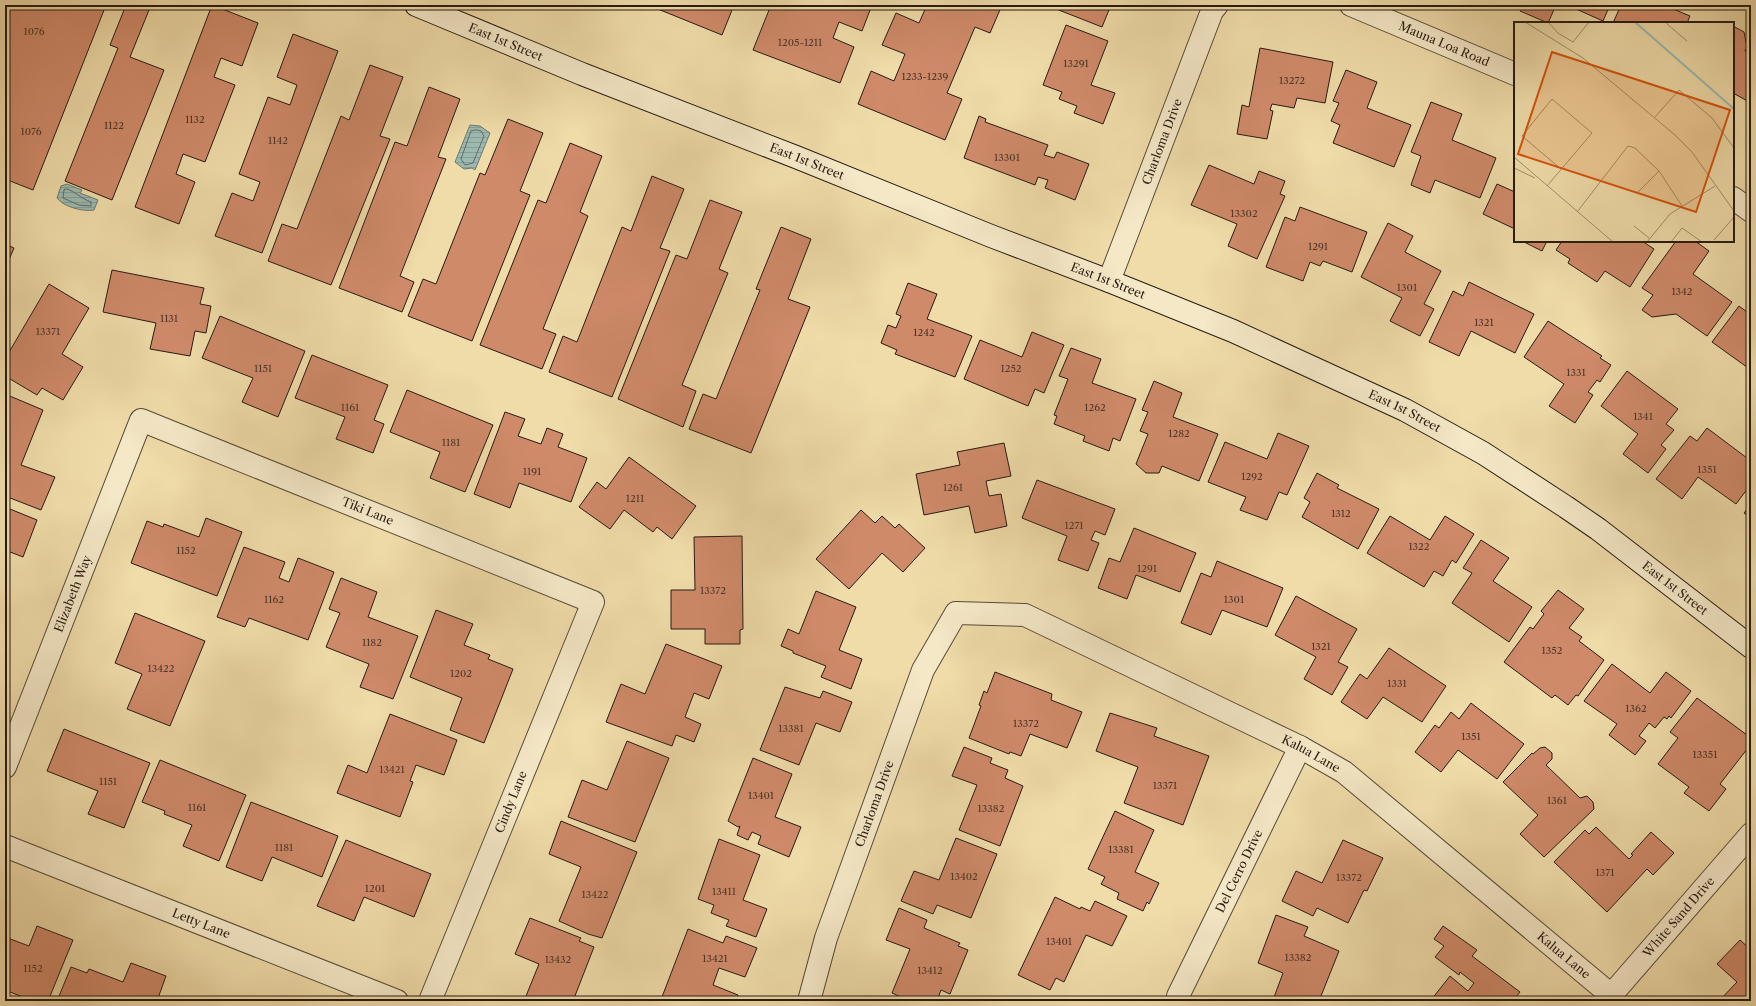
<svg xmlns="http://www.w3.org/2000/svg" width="1756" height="1006" viewBox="0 0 1756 1006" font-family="'Libre Caslon Text',serif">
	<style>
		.water { fill: url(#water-rules); stroke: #6d7a71 }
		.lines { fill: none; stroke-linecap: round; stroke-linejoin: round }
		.shore { stroke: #626a62; stroke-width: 1 }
		.building { fill: #cf8a6a; stroke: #271b12 }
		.minor-casing { stroke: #594b38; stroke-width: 24 }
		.secondary-casing { stroke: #271b12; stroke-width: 24 }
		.minor { stroke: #f5e8c7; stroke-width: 22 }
		.secondary { stroke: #f5e8c7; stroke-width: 22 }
		.labels { text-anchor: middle; stroke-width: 3; stroke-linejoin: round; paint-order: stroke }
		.number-label { font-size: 10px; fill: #513728 }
		.street-label { font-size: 12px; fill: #271b12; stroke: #f5e8c7 }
		.inset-river { fill: none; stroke: #9cbab1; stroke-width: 2 }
		.inset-road { fill: none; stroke: #9f8f6d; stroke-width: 1 }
		.view { fill: #d5530d; fill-opacity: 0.15; stroke: #d5530d; stroke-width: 2 }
		.inset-edge { fill: none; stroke: #271b12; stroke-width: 2 }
	</style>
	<defs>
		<pattern id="water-rules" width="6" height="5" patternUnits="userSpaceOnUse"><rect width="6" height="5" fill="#9cbab1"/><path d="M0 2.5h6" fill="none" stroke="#869f97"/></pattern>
	</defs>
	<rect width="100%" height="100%" fill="#efdca9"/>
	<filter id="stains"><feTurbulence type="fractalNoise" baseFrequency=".005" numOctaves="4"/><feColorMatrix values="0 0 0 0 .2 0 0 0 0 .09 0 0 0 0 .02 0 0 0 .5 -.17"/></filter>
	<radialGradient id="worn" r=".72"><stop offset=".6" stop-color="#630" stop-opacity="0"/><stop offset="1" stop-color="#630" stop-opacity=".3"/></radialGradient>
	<!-- water -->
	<path class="water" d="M470,125L480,126L490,133L475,170L472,168L464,169L455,162Z
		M67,184L82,190L80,193L98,200L94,210C83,212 64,207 57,198L61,186Z"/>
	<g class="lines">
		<!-- shore -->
		<path class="shore" d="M477,130L481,131L484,136L473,163L465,165L461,159L471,131Z
			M67,189C76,192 80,198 91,202V206L79,205L63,198L64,190Z"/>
	</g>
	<!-- building -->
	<path class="building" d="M5,5H106L33,190L5,179V83L10,70L5,68Z
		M126,5H151L130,57L164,70L112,200L65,181L118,48L110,45Z
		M212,5L258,23L242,66L221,58L214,77L235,85L205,162L183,154L176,174L195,182L179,224L135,207Z
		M648,5H734L722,35Z
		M771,5L786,10L789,5H872L862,31L839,22L833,38L854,47L840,83L753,50Z
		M927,5H1002L990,33L975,27L947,93L962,99L945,140L858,104L871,71L894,81L905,54L882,45L896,13L919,23Z
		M1046,5H1111L1102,27Z
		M1523,5H1556L1548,23L1520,11Z
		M1567,5H1610L1603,21Z
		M1621,5H1664L1690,16L1687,23H1613Z
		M1066,25L1108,41L1091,85L1115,93L1103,124L1074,113L1077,106L1059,99L1062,92L1043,85Z
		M1733,26L1744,32L1747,47L1745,51L1751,54V103L1733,93Z
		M293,34L338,51L262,253L215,236L232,193L253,201L260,182L239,174L268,97L290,105L297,85L277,77Z
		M1260,48L1333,62L1325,103L1297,98L1294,108L1272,104L1270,110L1273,111L1267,139L1237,134L1242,105L1249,107Z
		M370,65L403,77L380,136L390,139L331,285L268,261L282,224L297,229L341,116L349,120Z
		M1346,70L1377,82L1367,108L1411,125L1394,167L1333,143L1340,125L1331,121L1339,103L1333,101Z
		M429,87L460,99L438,157L446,159L400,276L414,282L402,312L339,288L395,142L407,146Z
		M1431,102L1462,114L1452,140L1496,158L1480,198L1435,180L1430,193L1411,185L1421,156L1411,152Z
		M979,116L986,119L985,122L1048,145L1044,155L1054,158L1057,152L1089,164L1075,200L1045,188L1048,180L1038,177L1035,185L964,158Z
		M508,119L543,133L520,191L530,195L472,341L408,316L423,279L436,284L480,173L485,175Z
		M570,143L602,156L580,212L588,216L543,329L556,334L542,369L480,345L538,200L546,203Z
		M1209,165L1254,184L1259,171L1285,181L1280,194L1285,196L1257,259L1228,246L1237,224L1191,205Z
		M652,176L684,189L660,248L670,251L612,397L549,372L563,336L577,342L622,227L631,231Z
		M1497,184L1515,192V229L1483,214Z
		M710,200L742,212L719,269L728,273L682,385L696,391L683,427L618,399L676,255L687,259Z
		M1300,207L1367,232L1352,272L1323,261L1320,266L1310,262L1303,281L1266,267L1285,217L1295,221Z
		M1388,223L1413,236L1405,252L1441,271L1424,304L1434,309L1420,336L1390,321L1402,298L1361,277Z
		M781,227L811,239L788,299L810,307L751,453L689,429L703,394L716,399L760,290L756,289Z
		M1524,241H1547L1542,251L1524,242Z
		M1562,241H1642L1654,249L1630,287L1605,271L1597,282L1568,263L1570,259L1556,250Z
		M1676,241H1695L1709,251L1693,274L1732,302L1707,336L1676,314L1652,317L1642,310L1653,295L1642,288Z
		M5,244L14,248L5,269Z
		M112,270L204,288L200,304L211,306L206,333L195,331L190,356L150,349L156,323L103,312Z
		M1469,282L1534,314L1515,353L1471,331L1459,356L1429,342L1453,291L1463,296Z
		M908,283L937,294L927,319L972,336L955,377L895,354L897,350L881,343L888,325L896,328L901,316L896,314Z
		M49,284L89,308L62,354L83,367L63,400L42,388L37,395L5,376V359Z
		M1739,306L1751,315V370L1712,342Z
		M220,316L305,351L278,417L242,402L253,378L202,358Z
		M1548,321L1602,356L1600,358L1611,365L1600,382L1597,380L1588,392L1593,395L1575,423L1549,406L1564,384L1524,357Z
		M1032,332L1064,345L1044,393L1035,389L1028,406L964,379L980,340L1022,357Z
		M1071,348L1101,359L1092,383L1136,399L1120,441L1113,438L1109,451L1083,441L1085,436L1054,424L1057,416L1054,415L1068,379L1059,376Z
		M312,355L388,385L374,420L384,424L373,453L336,439L345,417L295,398Z
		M1627,371L1678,409L1666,424L1674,430L1661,445L1666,449L1648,473L1623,454L1638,434L1601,406Z
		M1154,381L1182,393L1173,417L1218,434L1199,481L1162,466L1159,473H1146L1136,464L1148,434L1140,431L1148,412L1142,410Z
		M407,390L493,425L465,492L430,478L440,452L390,432Z
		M5,394L43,410L21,465L55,477L41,510L5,496Z
		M505,412L525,419L518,436L541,444L547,428L563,434L558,447L587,458L571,502L519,483L510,508L474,494Z
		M1707,428L1751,461V484L1736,504L1698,477L1682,499L1656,479L1690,436L1697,441Z
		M1278,433L1309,446L1287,495L1279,492L1267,520L1240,510L1246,497L1208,482L1225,442L1267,459Z
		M1004,443L1011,476L986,481L989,496L1001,494L1007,526L975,533L969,506L924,515L916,474L960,465L957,452Z
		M629,457L696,506L672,539L657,527L653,532L624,510L610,529L579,507L597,482L606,489Z
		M1317,473L1339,485L1337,488L1379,509L1358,549L1302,517L1310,502L1304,498Z
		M1037,480L1115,509L1105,535L1095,531L1091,540L1099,543L1088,571L1058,560L1067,536L1022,518Z
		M1751,504V518L1744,513Z
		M5,507L37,520L23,557L5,550Z
		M861,510L875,523L882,516L895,528L899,524L925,548L903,572L882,553L849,589L816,559Z
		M1390,516L1430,540L1445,516L1474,534L1456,563L1452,560L1443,576L1434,571L1424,587L1367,553Z
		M206,518L242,532L217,596L131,563L147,521L163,527L164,524L199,537Z
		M1134,528L1196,553L1180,592L1136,575L1127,599L1098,588L1109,558L1120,562Z
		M742,536L743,629L740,630V644H705V629H671V590H695L694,537Z
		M1481,540L1509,558L1493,581L1532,607L1509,642L1452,603L1472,573L1463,568Z
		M244,547L285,562L279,578L289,582L298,558L334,572L308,640L249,618L245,627L217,617Z
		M1217,561L1283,588L1267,627L1222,610L1211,635L1181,623L1201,573L1211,577Z
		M341,578L377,592L368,617L418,636L393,699L360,687L369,664L326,647L340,613L329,609Z
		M1558,590L1584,609L1569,628L1582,637L1579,641L1604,660L1578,696L1576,695L1568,705L1555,695L1552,698L1504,662L1530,627L1533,629L1544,614L1541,611Z
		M816,591L856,607L839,650L862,659L851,689L821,677L826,666L793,653V651L781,646L788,629L799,634Z
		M1296,596L1357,629L1338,662L1348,667L1332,695L1304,679L1316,657L1275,635Z
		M436,610L473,624L464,645L490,655L488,659L513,669L484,743L450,730L462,698L410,677Z
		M135,613L205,641L170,726L127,709L142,674L115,663Z
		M666,644L722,666L709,699L694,693L685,717L701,724L694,742L676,735L672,746L606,722L621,684L645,694Z
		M1389,648L1446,686L1422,722L1383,697L1367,719L1341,702L1360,674L1367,679Z
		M1612,664L1650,693L1666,672L1691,691L1671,718L1669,716L1667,719L1664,717L1655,728L1649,723L1639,736L1646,741L1635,755L1609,735L1617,724L1584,701Z
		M995,672L1052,694L1051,700L1082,712L1067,748L1030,734L1021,756L1010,752L1009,754L969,738L981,706L979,705L984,691L987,693Z
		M785,687L820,698L823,691L852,702L840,732L816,723L799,765L760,750Z
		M1697,698L1751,738V744L1720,784L1726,789L1709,811L1684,793L1689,787L1658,764L1678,738L1670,732Z
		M1471,703L1524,744L1497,779L1458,750L1441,772L1415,752L1435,725L1439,728L1451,712L1459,719Z
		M1110,713L1157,728L1154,736L1209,756L1183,825L1124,803L1138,767L1096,751Z
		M390,714L457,740L444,775L416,765L410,781L413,782L400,817L337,793L348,765L367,773Z
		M64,729L150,763L124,828L88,814L98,791L47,771Z
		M627,741L669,758L635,842L568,817L582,780L607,790Z
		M964,747L992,758L990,763L1008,770L1005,778L1023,786L1000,846L959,830L977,785L952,776Z
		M1545,747L1552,753V759L1546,765L1580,798L1587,796L1593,802L1594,809L1544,857L1520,834L1538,815L1503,782L1532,753L1533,754L1540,748Z
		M753,758L792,774L775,817L801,827L789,857L758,844L761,836L752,832L748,840L737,835L740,826L738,827L728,821Z
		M160,760L246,795L219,861L183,846L192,825L164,814L165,811L142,802Z
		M251,802L338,836L322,877L272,857L262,881L226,867Z
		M1115,811L1154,830L1135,872L1159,883L1149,904L1147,902L1143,911L1117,899L1119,893L1101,884L1105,877L1088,869Z
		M561,821L637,852L602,938L588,934L559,921L581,867L549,854Z
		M1596,827L1629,859L1633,855L1631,854L1651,832L1674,853L1653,875L1647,869L1607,912L1554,862L1585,830L1589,834Z
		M956,838L997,854L971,918L937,905L933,914L901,901L914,871L939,880Z
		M719,839L760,855L743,900L767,909L756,937L726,926L729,920L711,913L714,905L698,899Z
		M346,840L431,874L414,917L364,897L354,921L317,906Z
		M1343,840L1383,858L1367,891L1364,890L1348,923L1317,908L1313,916L1282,901L1296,871L1322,883Z
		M1055,897L1080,909L1081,907L1090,911L1095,901L1127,916L1112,946L1086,935L1064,982L1056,978L1050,990L1018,975Z
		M899,908L927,920L924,928L960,943L958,946L968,950L950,994L941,990L937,1001H910L892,993L910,949L886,940Z
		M1276,915L1308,927L1304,936L1339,951L1319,1001L1273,1000L1283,973L1258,963Z
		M530,918L581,938L579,941L594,947L573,1001H524L539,964L515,954Z
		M37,926L73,940L48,1001H33L5,990V937L29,946Z
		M1443,926L1477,950L1472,956L1520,992L1513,1001L1431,1000L1450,976L1468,991L1474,983L1460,972L1459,975L1435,957L1444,946L1434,939Z
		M688,929L723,943L726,936L757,948L745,977L719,968L713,985L738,995L736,1001H673L662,997Z
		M1751,929V939L1746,935Z
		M1740,940L1751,950V1001H1719L1737,982L1717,964Z
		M131,963L166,976L157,1001H57L71,967L87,973L89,969L123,982Z"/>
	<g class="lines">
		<!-- minor casing -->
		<g class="minor-casing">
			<g id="minor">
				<path id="s1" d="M1351,5L1515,74"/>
				<path d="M1733,198L1751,211"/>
				<path id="s2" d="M1109,281L1212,11L1217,5"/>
				<path id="s3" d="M5,767L141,420L593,602L430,1001"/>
				<path id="s4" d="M5,846L397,1001"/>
				<path id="s5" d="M1178,996L1300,747"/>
				<path id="s6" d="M809,1001L826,938L923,670L956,613L1025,615L1300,747L1344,772L1611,995"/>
				<path id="s7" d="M1606,1001L1751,834"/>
			</g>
		</g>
		<!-- secondary casing -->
		<g class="secondary-casing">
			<g id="secondary">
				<path id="s8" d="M416,5L582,74L796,157L991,236L1109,281L1233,331L1405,410L1483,453L1566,507L1598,529L1751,647"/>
			</g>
		</g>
		<!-- minor -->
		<use href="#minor" class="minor"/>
		<!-- secondary -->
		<use href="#secondary" class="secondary"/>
	</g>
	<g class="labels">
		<!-- number labels -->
		<g class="number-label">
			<text x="34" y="35">1076</text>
			<text x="800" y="46">1205-1211</text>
			<text x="1076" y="67">13291</text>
			<text x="925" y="80">1233-1239</text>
			<text x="1292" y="84">13272</text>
			<text x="195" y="123">1132</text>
			<text x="114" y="129">1122</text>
			<text x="31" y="135">1076</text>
			<text x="278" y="144">1142</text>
			<text x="1007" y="161">13301</text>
			<text x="1244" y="217">13302</text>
			<text x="1318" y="250">1291</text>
			<text x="1407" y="291">1301</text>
			<text x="1682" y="295">1342</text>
			<text x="169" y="322">1131</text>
			<text x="1484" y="326">1321</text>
			<text x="48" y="335">13371</text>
			<text x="924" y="336">1242</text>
			<text x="263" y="372">1151</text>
			<text x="1011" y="372">1252</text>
			<text x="1576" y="376">1331</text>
			<text x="350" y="411">1161</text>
			<text x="1095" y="411">1262</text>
			<text x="1643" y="420">1341</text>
			<text x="1179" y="437">1282</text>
			<text x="451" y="446">1181</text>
			<text x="1707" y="473">1351</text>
			<text x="532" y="475">1191</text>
			<text x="1252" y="480">1292</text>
			<text x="953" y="491">1261</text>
			<text x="635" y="502">1211</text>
			<text x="1341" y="517">1312</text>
			<text x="1074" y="529">1271</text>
			<text x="1419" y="550">1322</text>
			<text x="186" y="554">1152</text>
			<text x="1147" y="572">1291</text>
			<text x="713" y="594">13372</text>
			<text x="274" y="603">1162</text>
			<text x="1234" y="603">1301</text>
			<text x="372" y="646">1182</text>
			<text x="1321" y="650">1321</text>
			<text x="1552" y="654">1352</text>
			<text x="161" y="672">13422</text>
			<text x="461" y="677">1202</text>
			<text x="1397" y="687">1331</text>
			<text x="1636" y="712">1362</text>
			<text x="1026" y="727">13372</text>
			<text x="791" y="732">13381</text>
			<text x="1471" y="740">1351</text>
			<text x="1705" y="758">13351</text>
			<text x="392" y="773">13421</text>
			<text x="108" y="785">1151</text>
			<text x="1165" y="789">13371</text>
			<text x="761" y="799">13401</text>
			<text x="1557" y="804">1361</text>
			<text x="197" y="811">1161</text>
			<text x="991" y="812">13382</text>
			<text x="284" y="851">1181</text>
			<text x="1121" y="853">13381</text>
			<text x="1605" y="876">1371</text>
			<text x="964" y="880">13402</text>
			<text x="1349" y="881">13372</text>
			<text x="375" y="892">1201</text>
			<text x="724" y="895">13411</text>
			<text x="595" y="898">13422</text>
			<text x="1059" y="945">13401</text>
			<text x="1298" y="961">13382</text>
			<text x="715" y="962">13421</text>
			<text x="558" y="963">13432</text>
			<text x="33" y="972">1152</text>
			<text x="930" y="974">13412</text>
		</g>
		<!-- street labels -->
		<g class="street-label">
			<text dy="4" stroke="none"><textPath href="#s8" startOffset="97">East 1st Street</textPath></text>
			<text dy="4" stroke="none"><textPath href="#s1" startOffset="101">Mauna Loa Road</textPath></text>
			<text dy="4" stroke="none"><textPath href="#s2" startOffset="149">Charloma Drive</textPath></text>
			<text dy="4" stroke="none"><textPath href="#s8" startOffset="421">East 1st Street</textPath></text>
			<text dy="4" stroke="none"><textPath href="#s8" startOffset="745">East 1st Street</textPath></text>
			<text dy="4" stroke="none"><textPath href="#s8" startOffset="1069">East 1st Street</textPath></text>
			<text dy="4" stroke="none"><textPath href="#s3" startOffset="617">Tiki Lane</textPath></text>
			<text dy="4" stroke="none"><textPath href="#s8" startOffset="1393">East 1st Street</textPath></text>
			<text dy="4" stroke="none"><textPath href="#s3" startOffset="186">Elizabeth Way</textPath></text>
			<text dy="4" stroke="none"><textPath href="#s6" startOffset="803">Kalua Lane</textPath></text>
			<text transform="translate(511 802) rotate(-68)" y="4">Cindy Lane</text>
			<text dy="4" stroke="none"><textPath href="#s6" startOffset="208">Charloma Drive</textPath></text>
			<text dy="4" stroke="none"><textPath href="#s5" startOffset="139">Del Cerro Drive</textPath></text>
			<text dy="4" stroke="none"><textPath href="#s7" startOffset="111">White Sand Drive</textPath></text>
			<text dy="4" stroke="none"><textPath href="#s4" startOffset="211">Letty Lane</textPath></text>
			<text dy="4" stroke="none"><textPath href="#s6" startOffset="1127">Kalua Lane</textPath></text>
		</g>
	</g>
	<!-- overview -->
	<g transform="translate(1514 22)">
		<rect width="220" height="220" fill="#efdca9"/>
		<path class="inset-river" d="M121,0L220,87"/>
		<path class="inset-road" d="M11,0L69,36L161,113L178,130L220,189M34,0L44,11L59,20L75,0M154,0L153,2L173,19M141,95L165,68L198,96L220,126M0,135L99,220M0,146L21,156M33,164L78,111L38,77L8,114L47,147M124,170L145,149M63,190L114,124L121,126L145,149L168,184M120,204L135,216M200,218L220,195M133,220L156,192L201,164M157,220L168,206L188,220"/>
		<path class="view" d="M38,30L216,88L182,190L4,132Z"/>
		<rect width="220" height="220" class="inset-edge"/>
	</g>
	<!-- margin -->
	<rect width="1756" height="1006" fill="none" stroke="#efdca9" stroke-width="20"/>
	<rect x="6" y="6" width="1744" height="994" fill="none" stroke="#271b12" stroke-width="2"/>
	<rect x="10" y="10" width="1736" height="986" fill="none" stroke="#271b12"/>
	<rect width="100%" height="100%" filter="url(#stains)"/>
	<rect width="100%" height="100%" fill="url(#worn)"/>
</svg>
